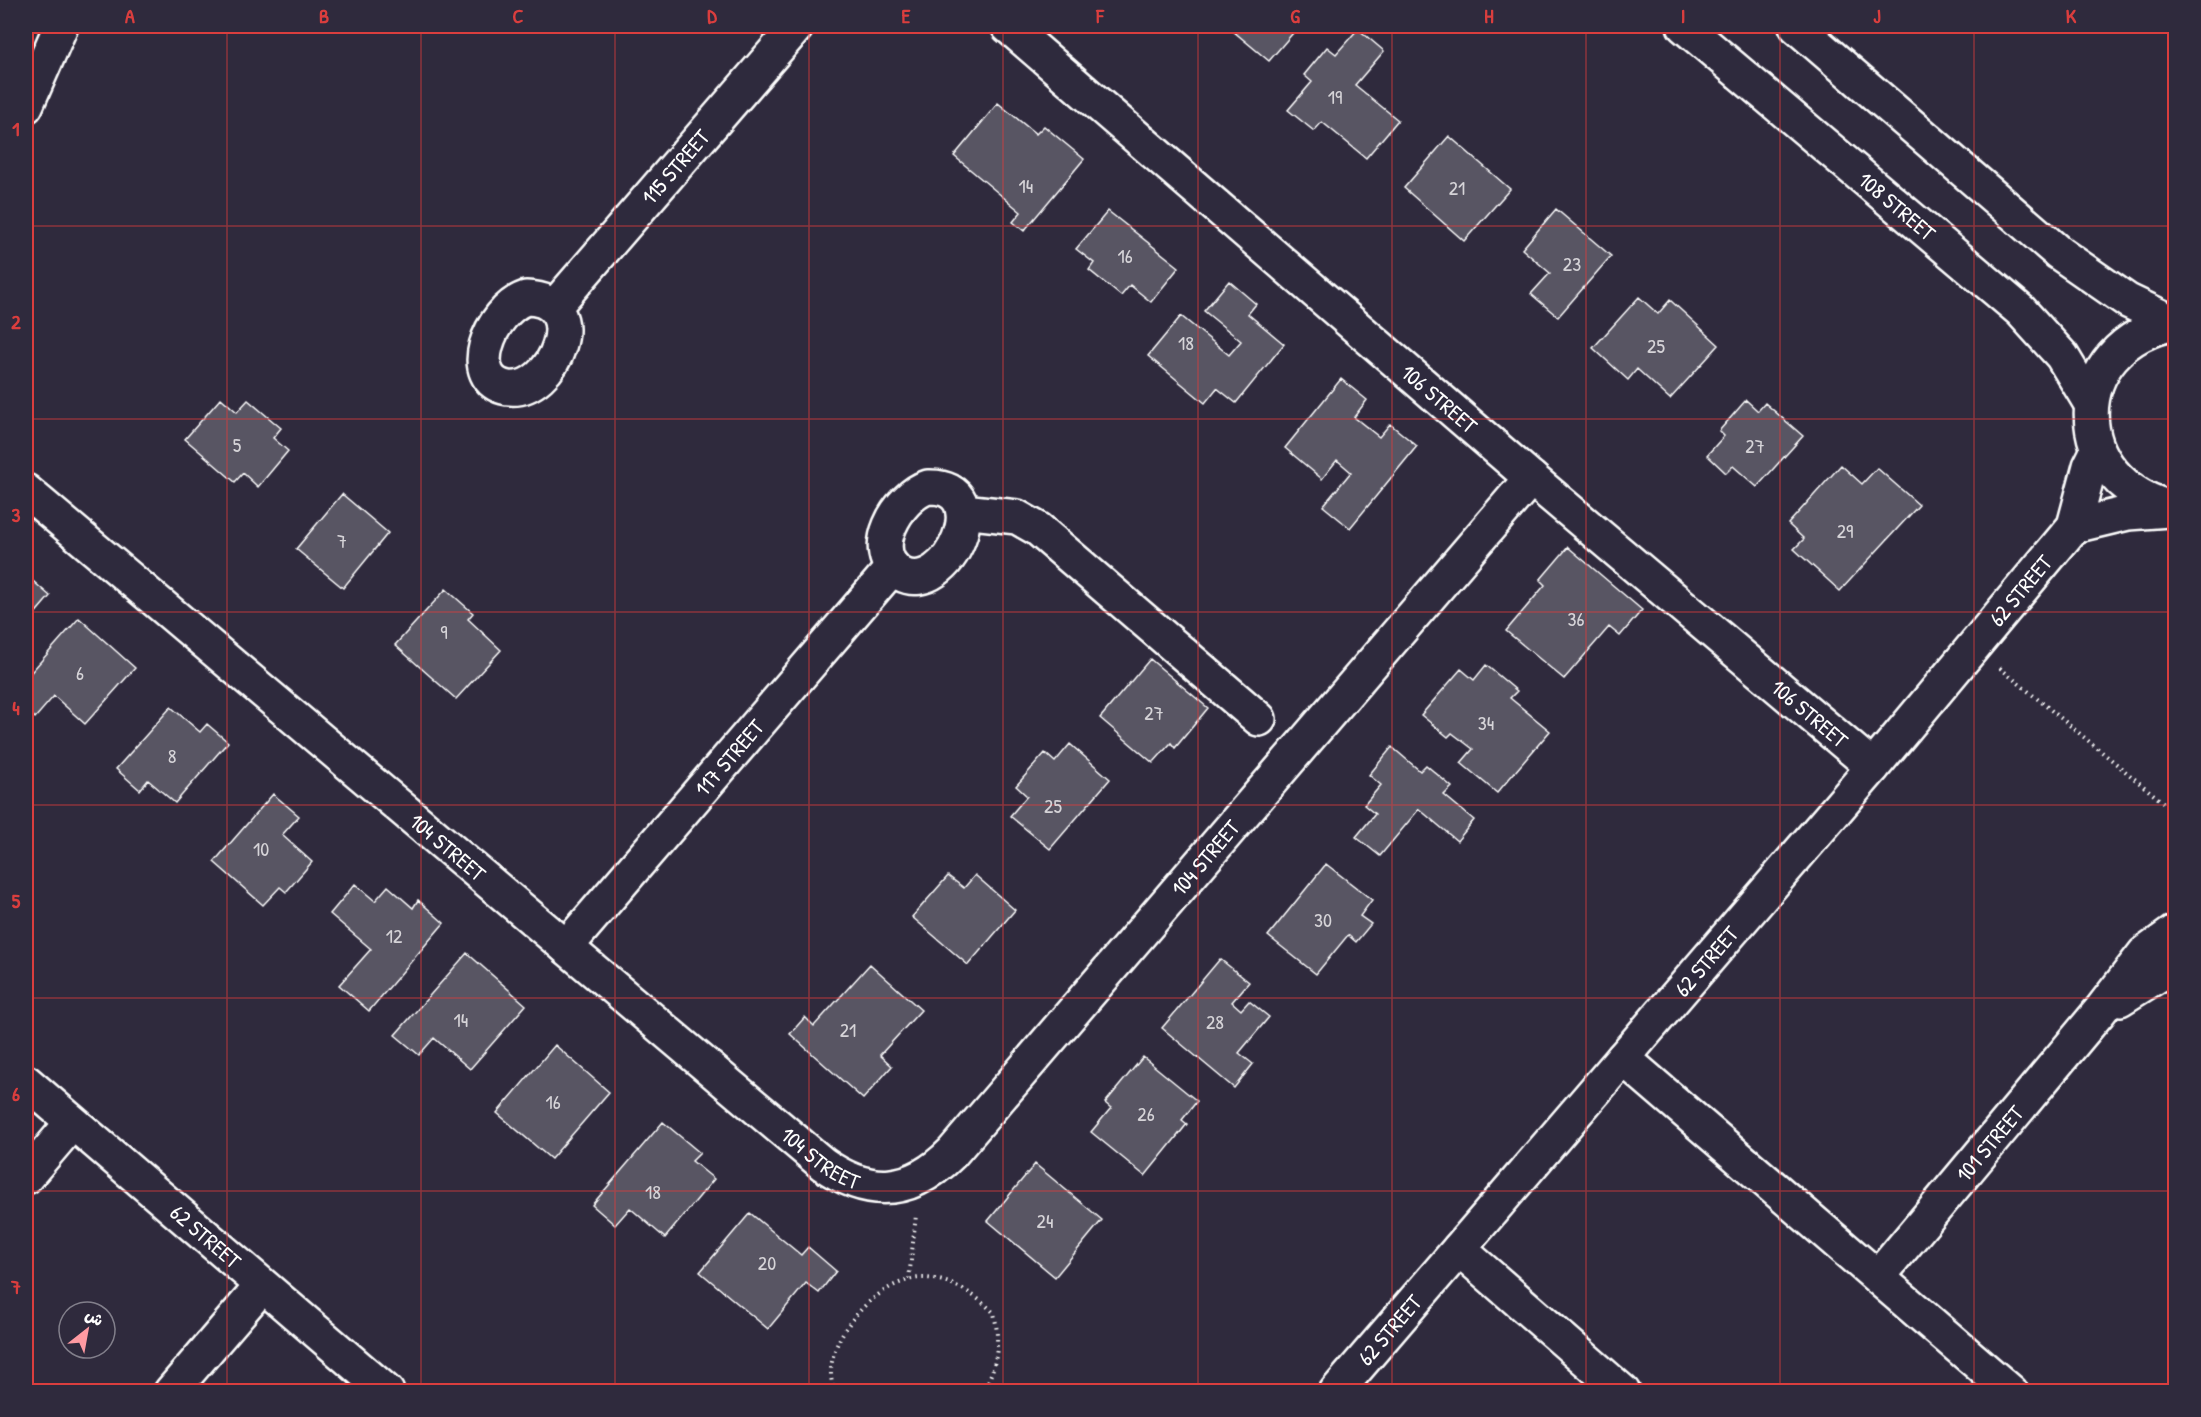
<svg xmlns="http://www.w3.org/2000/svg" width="2201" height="1417" viewBox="0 0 2201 1417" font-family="'Patrick Hand','Playpen Sans Arabic',sans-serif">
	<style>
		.building { fill: #595564; stroke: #fff; stroke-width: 1.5 }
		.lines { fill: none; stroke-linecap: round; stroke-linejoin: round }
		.minor-casing { stroke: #fff; stroke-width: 38 }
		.path { stroke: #fff; stroke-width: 4; stroke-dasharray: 1.5 4.5; stroke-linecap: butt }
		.minor { stroke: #2f2a3d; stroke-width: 33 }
		.grid { fill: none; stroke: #da3e3e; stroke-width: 1.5; stroke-opacity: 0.55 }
		.labels { text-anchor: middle; stroke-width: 5; stroke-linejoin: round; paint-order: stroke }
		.number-label { font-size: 20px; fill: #d6d4d8 }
		.street-label { font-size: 22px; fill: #fff; stroke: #2f2a3d }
		.neatline { fill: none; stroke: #da3e3e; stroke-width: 2 }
		.grid-label { font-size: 20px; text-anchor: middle; font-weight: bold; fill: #da3e3e }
	</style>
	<rect width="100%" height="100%" fill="#2f2a3d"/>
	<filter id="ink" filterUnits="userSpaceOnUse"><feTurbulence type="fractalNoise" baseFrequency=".0167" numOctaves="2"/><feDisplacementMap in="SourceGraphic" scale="12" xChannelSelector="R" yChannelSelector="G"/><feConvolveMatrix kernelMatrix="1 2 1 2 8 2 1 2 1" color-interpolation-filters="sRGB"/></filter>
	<g filter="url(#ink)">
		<!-- building -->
		<path class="building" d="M1227,26H1299L1269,61Z
			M1358,29L1384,51L1355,85L1398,120L1366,158L1322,122L1314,131L1288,110L1312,82L1304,75L1327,47L1336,54Z
			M998,103L1036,134L1044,126L1084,159L1024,231L1013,222L1021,212L954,156Z
			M1449,136L1510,189L1464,241L1404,188Z
			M1556,209L1611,256L1558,317L1531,294L1550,273L1522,249Z
			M1108,211L1179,267L1151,302L1130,285L1121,296L1089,270L1094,263L1076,249Z
			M1229,281L1256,304L1248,314L1284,344L1236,403L1217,388L1205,403L1148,356L1181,316L1229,355L1241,341L1204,311Z
			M1639,297L1658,314L1670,300L1719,345L1670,399L1637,369L1628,380L1593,348Z
			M1341,379L1367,400L1354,417L1379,437L1390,424L1417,446L1350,528L1323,506L1351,472L1337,460L1322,479L1285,448Z
			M221,398L237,412L248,400L281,428L273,438L288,451L258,487L243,473L235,482L185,439Z
			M1746,400L1758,411L1765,403L1803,436L1757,487L1733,466L1726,473L1707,455L1724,436L1719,431Z
			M1841,465L1862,484L1877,468L1919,505L1840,591L1794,549L1804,539L1788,524Z
			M342,494L388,533L343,588L296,549Z
			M1568,547L1642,610L1620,636L1609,627L1564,679L1506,631L1545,585L1540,580Z
			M26,575L50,596L26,624Z
			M446,589L473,613L468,619L501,650L456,699L395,645Z
			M79,618L135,668L85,724L54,696L35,718L26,709V678Z
			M1150,659L1208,708L1175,748L1171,743L1153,763L1100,718Z
			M1486,665L1517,691L1510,698L1550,731L1497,793L1461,763L1473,749L1452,733L1448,737L1421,715L1461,669L1474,680Z
			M171,707L200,732L207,724L228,742L175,803L148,780L140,790L116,769Z
			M1070,744L1110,779L1050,849L1010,816L1027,796L1016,786L1045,753L1055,762Z
			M1392,747L1420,771L1426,765L1452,787L1444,795L1474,820L1457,841L1419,809L1380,856L1356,837L1375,814L1364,805L1381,785L1369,775Z
			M273,794L299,816L282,835L312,862L286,892L280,887L263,905L214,862Z
			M1326,864L1372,900L1360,916L1371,924L1356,942L1348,935L1316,974L1268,936Z
			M975,875L1015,910L968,965L912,917L948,876L964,888Z
			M355,884L375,901L388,886L413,908L418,900L444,923L369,1011L339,985L371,949L330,914Z
			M467,953L526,1005L470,1069L434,1038L419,1055L395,1035Z
			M1220,959L1249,982L1232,1002L1241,1010L1249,1001L1269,1017L1239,1053L1253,1064L1234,1088L1162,1028Z
			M870,964L921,1010L880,1055L892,1066L863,1099L790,1034L805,1017L814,1026Z
			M555,1045L609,1092L551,1159L497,1113Z
			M1143,1057L1197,1101L1182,1120L1187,1124L1145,1176L1091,1132L1111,1108L1105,1103Z
			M663,1122L700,1153L692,1161L714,1179L665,1238L630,1208L615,1225L592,1205Z
			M1035,1164L1102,1220L1055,1277L988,1221Z
			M750,1213L801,1255L808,1247L836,1271L819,1293L806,1283L768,1329L700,1272Z"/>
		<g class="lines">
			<!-- minor casing -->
			<g class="minor-casing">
				<g id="minor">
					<path id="s1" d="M1008,26L1531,478L1873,767"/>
					<path id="s2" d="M1684,26L2021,311L2062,356L2091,404"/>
					<path d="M1796,26L2059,253L2128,301L2174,323"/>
					<path d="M26,106L61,26"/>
					<path d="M526,298C593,299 554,394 508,388C463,381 489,311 526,298Z"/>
					<path id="s3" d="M555,306L797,26"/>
					<path d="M2176,323C2063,343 2063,484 2176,509"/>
					<path d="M928,487C999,484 948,599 901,574C865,553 898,496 928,487Z"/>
					<path id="s4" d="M26,491L823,1164C870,1197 911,1194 952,1153L1531,478"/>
					<path d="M963,511L1017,517L1038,529L1259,719"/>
					<path d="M2074,526L2128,513L2169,510"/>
					<path id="s5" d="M566,947L893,567"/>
					<path d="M2120,999L2176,964"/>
					<path d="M1623,1058L2011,1392"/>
					<path id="s6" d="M26,1082L387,1392"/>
					<path d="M26,1177L72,1123"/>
					<path d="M1459,1249L1623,1392"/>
					<path id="s7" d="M1878,1277L2100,1011L2144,954L2176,931"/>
					<path d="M171,1392L262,1286"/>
					<path id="s8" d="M1336,1392L1873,767L2074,526L2090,466L2098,450"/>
				</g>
			</g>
			<!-- path -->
			<path class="path" d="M2000,668L2176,813
				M909,1279L916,1215
				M835,1392C814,1345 879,1275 926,1278C953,1280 976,1295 994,1313C1000,1341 998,1367 982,1392"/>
			<!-- minor -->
			<use href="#minor" class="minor"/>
		</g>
	</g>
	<!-- grid -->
	<path class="grid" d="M227,26V1392M421,26V1392M615,26V1392M809,26V1392M1003,26V1392M1198,26V1392M1392,26V1392M1586,26V1392M1780,26V1392M1974,26V1392M26,226H2176M26,419H2176M26,612H2176M26,805H2176M26,998H2176M26,1191H2176"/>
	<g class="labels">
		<!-- number labels -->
		<g class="number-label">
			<text x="1335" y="104">19</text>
			<text x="1026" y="193">14</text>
			<text x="1457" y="195">21</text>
			<text x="1125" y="263">16</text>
			<text x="1572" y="271">23</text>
			<text x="1186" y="350">18</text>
			<text x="1656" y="353">25</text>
			<text x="237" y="452">5</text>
			<text x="1755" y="453">27</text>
			<text x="1845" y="538">29</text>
			<text x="342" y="548">7</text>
			<text x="1576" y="626">36</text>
			<text x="444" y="639">9</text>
			<text x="80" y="680">6</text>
			<text x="1154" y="720">27</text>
			<text x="1486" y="730">34</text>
			<text x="172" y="763">8</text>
			<text x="1053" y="813">25</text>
			<text x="261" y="856">10</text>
			<text x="1323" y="927">30</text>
			<text x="394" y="943">12</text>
			<text x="461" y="1027">14</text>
			<text x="1215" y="1029">28</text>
			<text x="848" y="1037">21</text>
			<text x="553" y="1109">16</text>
			<text x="1146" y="1121">26</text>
			<text x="653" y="1199">18</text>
			<text x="1045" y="1228">24</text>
			<text x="767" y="1270">20</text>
		</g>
		<!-- street labels -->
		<g class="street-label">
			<text dy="8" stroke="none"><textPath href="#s3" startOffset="184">115 STREET</textPath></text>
			<text dy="8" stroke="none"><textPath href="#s2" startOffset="279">108 STREET</textPath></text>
			<text dy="8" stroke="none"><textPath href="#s1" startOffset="570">106 STREET</textPath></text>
			<text dy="8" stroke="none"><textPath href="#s8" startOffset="1054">62 STREET</textPath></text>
			<text dy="8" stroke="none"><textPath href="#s1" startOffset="1056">106 STREET</textPath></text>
			<text dy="8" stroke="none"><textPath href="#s5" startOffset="250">117 STREET</textPath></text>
			<text dy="8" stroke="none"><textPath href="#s4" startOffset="552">104 STREET</textPath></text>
			<text dy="8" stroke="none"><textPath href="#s4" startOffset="1576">104 STREET</textPath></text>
			<text dy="8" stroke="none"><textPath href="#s8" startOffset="568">62 STREET</textPath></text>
			<text dy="8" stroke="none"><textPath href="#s7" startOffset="174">101 STREET</textPath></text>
			<text dy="8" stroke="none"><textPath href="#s4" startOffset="1038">104 STREET</textPath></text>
			<text dy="8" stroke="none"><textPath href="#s6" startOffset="237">62 STREET</textPath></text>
			<text dy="8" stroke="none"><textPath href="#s8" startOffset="82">62 STREET</textPath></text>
		</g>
	</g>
	<!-- margin -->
	<rect width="2201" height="1417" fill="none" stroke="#2f2a3d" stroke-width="66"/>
	<!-- north arrow -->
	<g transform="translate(87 1330) rotate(31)"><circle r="28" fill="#2f2a3d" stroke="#827f8b" stroke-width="1.5"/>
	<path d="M0-4.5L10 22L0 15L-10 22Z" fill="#ff9aa2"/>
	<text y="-9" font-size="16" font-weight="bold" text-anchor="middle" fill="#ffffff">ش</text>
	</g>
	<rect x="33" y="33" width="2135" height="1351" class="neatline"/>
	<g class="grid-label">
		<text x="130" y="23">A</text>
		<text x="324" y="23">B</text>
		<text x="518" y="23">C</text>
		<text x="712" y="23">D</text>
		<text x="906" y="23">E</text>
		<text x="1100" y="23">F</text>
		<text x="1295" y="23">G</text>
		<text x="1489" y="23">H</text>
		<text x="1683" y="23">I</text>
		<text x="1877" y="23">J</text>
		<text x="2071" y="23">K</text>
		<text x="16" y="136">1</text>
		<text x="16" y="329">2</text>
		<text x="16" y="522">3</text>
		<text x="16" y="715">4</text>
		<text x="16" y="908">5</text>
		<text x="16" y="1101">6</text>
		<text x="16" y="1294">7</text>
	</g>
</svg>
